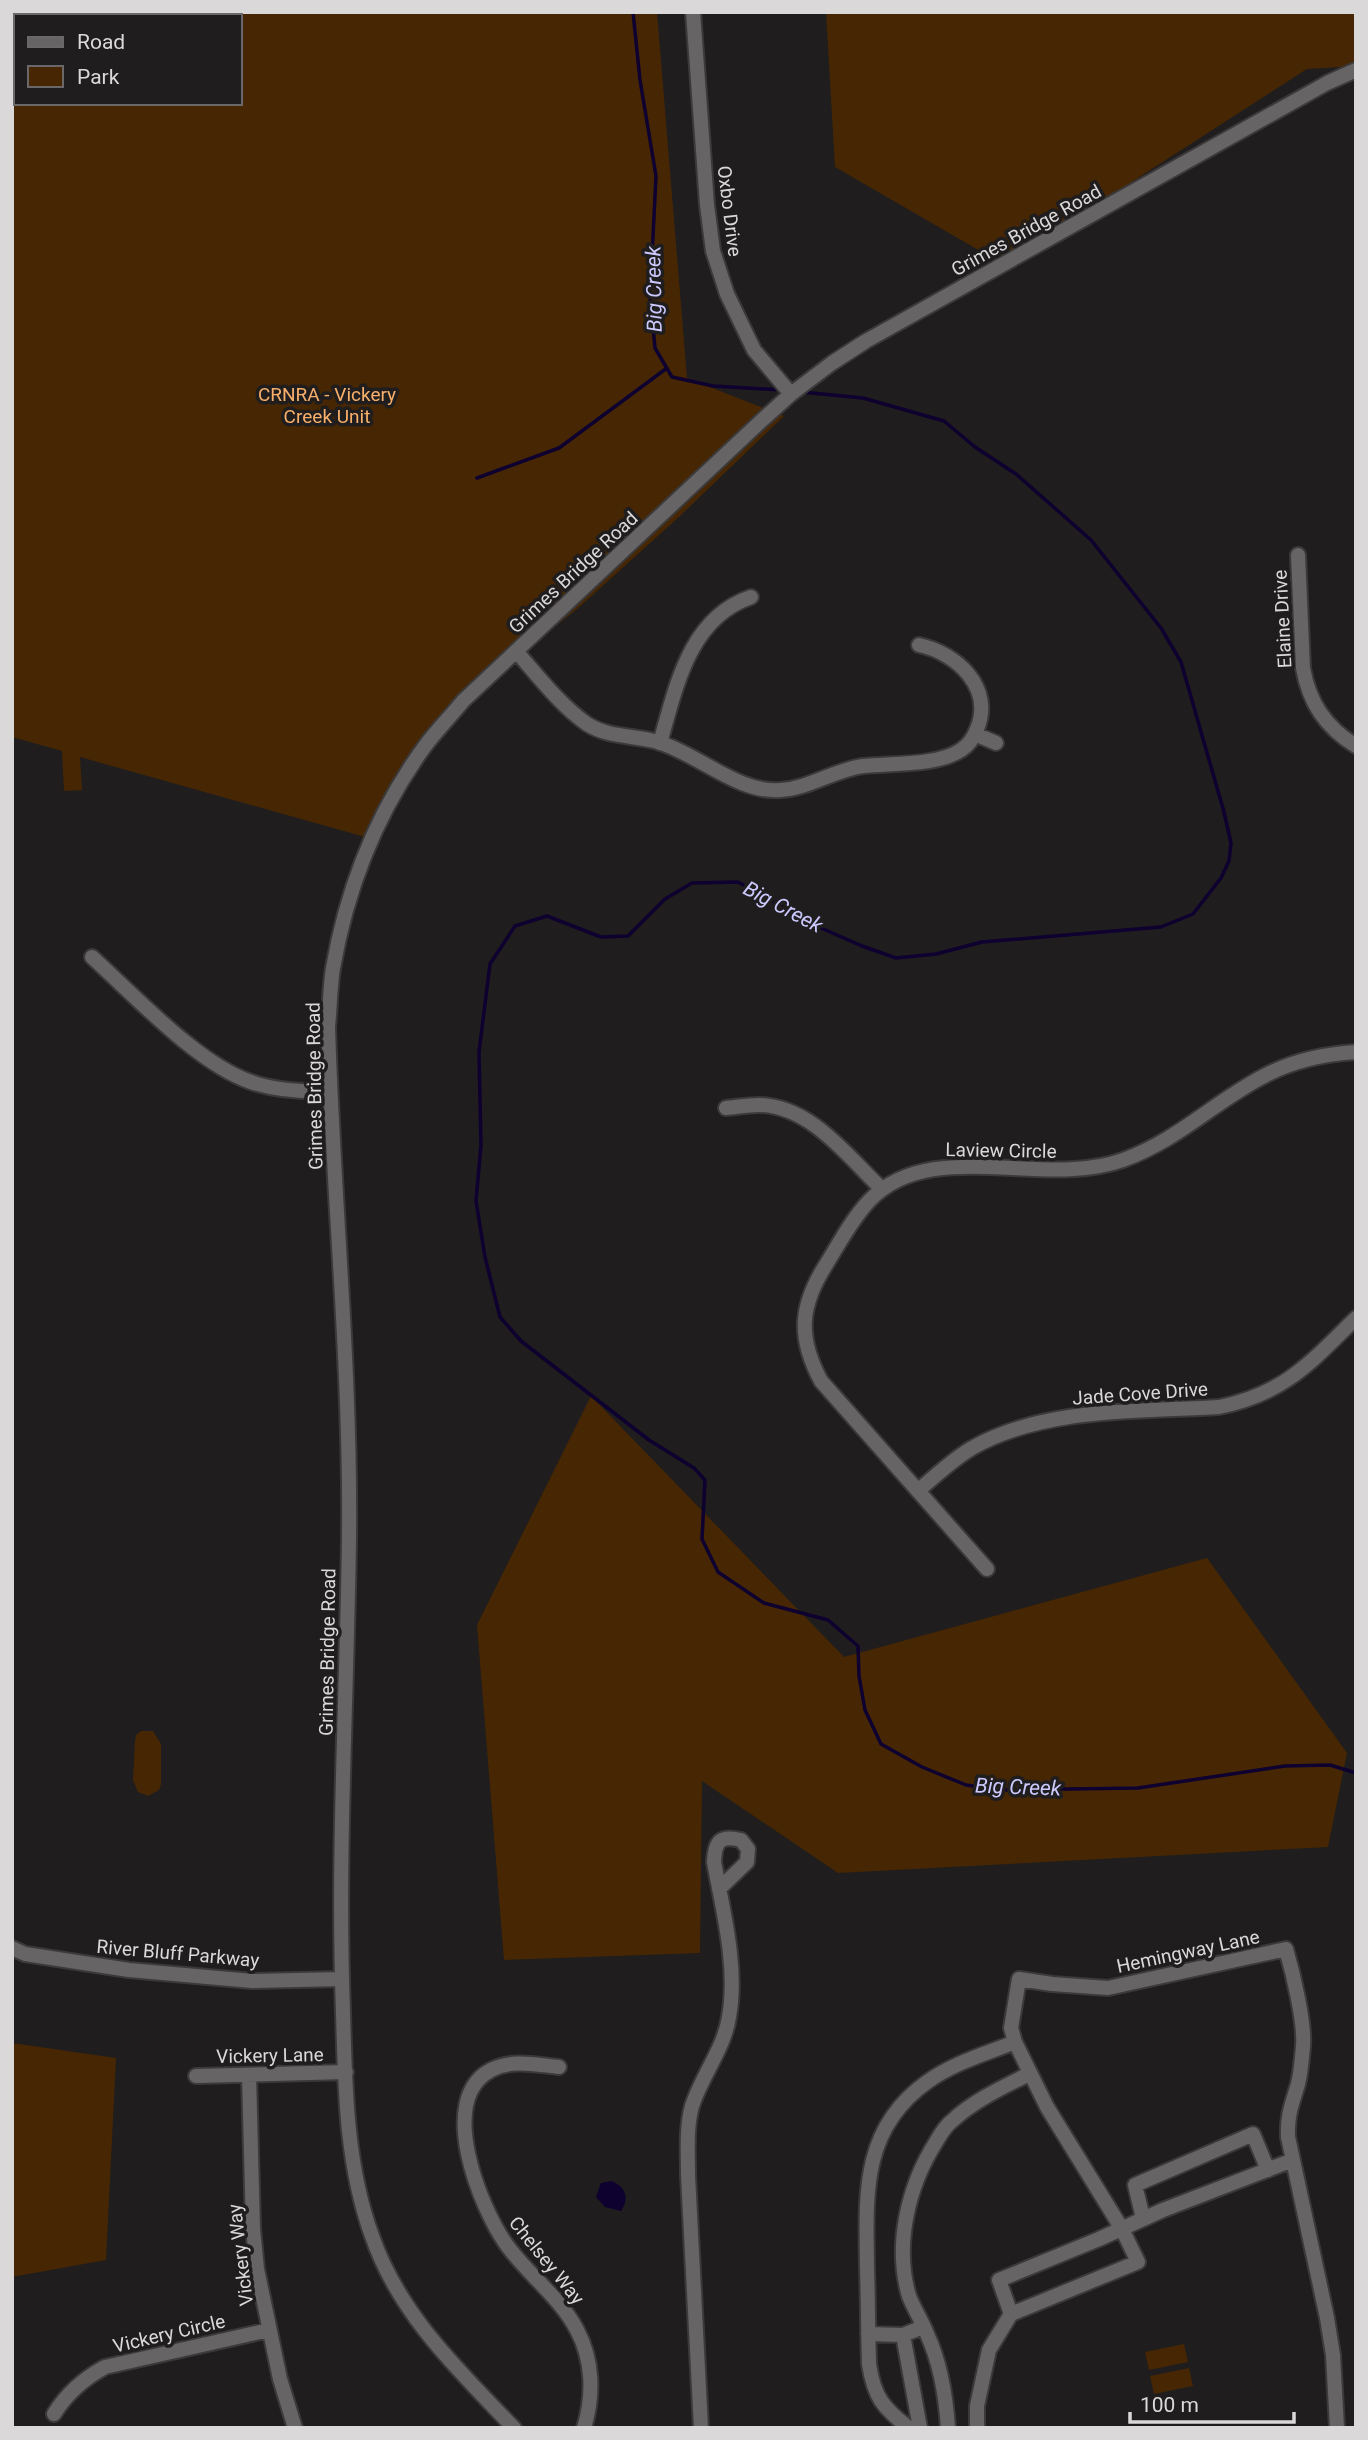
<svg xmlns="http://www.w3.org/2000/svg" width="1368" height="2440" viewBox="0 0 1368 2440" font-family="Roboto,sans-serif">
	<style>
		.green { fill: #472703; fill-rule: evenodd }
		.water { fill: #0e002f }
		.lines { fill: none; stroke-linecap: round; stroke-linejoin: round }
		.stream { stroke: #0e002f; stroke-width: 3.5 }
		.minor-casing { stroke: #3b393a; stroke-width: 18 }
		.minor { stroke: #676465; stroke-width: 14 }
		.labels { text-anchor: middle; stroke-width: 7; stroke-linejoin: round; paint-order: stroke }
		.street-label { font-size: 19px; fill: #dad8d9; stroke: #1f1d1e }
		.park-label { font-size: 19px; fill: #f7af6a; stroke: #1f1d1e }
		.water-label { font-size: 21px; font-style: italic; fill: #cbc9fd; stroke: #1f1d1e }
	</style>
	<rect width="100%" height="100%" fill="#1f1d1e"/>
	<!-- green -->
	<path class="green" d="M12,12H657L687,378L784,416L680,516L577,609L501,670L425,739L365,837L80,757L82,790L64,791L62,751L12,737ZM16,16H240V103H16Z
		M826,12H1356V66L1307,69L1048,236L1006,266L835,167Z
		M591,1396L844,1657L1207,1558L1347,1753L1328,1847L838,1873L702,1781L700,1953L504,1960L477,1625Z
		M141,1731H153L161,1744V1784L159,1790L148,1796L138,1792L133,1780L135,1742L136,1735Z
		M12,2043L116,2058L106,2260L12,2277Z
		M1184,2344L1188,2362L1149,2370L1145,2352Z
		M1189,2368L1193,2386L1154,2394L1150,2376Z"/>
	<!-- water -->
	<path class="water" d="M611,2181C625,2186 630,2198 621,2211L605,2207L596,2197L601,2183Z"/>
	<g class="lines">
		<!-- stream -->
		<path class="stream" d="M633,12L640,80L656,176L650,297L655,348L672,377L713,386L782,390
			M801,392L863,398L944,421L975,447L1016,474L1091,540L1161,628L1181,662L1224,812L1231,843L1229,861L1221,878L1193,914L1161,927L982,942L936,954L896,958L862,946L821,928L738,882L692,883L665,899L628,936L601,937L547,916L515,926L490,964L479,1052L481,1145L476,1201L485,1257L500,1317L521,1341L649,1440L694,1468L705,1480L702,1539L718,1572L764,1603L828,1620L858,1646L859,1676L865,1710L881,1744L922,1767L966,1785L1000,1790L1138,1788L1285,1766L1330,1765L1356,1773
			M477,478L559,448L667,368"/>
		<!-- minor casing -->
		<g class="minor-casing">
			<path id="minor" d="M693,12L707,205L713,251L727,294L754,350L791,394
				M1298,555L1303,668C1309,702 1325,727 1356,746
				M516,651C538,676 560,705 587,724C609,738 634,735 658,742C698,754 739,794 781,790C810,788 834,770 863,766C892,763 937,766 961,750C969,745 974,737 977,729C994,688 957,653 919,645
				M975,734L996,743
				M660,743C676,687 689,618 751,597
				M92,957C135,996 198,1064 251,1082C277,1091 303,1092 330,1091
				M726,1108C737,1107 748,1105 759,1105C811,1106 847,1156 882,1189
				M918,1491C935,1476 952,1460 972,1448C1044,1407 1138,1412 1219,1407C1284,1394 1310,1363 1356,1318
				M987,1569L821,1381C797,1336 800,1305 827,1263C840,1242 852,1219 869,1201C930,1136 1043,1189 1123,1160C1178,1140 1214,1102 1264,1076C1292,1061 1325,1054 1356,1052
				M12,1948L25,1954L129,1970L252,1981L342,1979
				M559,2067C537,2065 511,2059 491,2070C436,2099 480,2207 506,2244C527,2274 560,2297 577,2330C593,2360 594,2395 584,2428
				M249,2075L253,2229L257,2269L280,2379L295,2428
				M196,2076L346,2072
				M1143,2218L1135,2185L1253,2134L1268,2170
				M1011,2314L999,2280L1099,2239L1163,2210L1293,2160
				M868,2334L903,2335L923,2327
				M903,2335L920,2428
				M54,2414C67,2393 83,2379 105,2367L269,2330
				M514,2428C458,2370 399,2314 372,2236C346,2165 345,2087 343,2012C337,1854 347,1696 349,1538C351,1367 333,1197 328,1027C330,1007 330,987 333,968C347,888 377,812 425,746C437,730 451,716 463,701L760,422L791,394L832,363L866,341L1327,83L1356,70
				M701,2428L688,2175C688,2152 686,2128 692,2106C702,2075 724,2049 729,2017C738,1967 723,1911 714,1862C715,1841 720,1835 741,1840L748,1849L747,1862L719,1889
				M909,2428C883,2408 874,2397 869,2364C868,2331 868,2299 867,2267C866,2195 861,2129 927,2082C953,2063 985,2054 1015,2042
				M948,2428C946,2398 940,2362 927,2334C922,2321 914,2309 909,2296C894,2245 908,2186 936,2142C940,2135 945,2126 952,2121C973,2101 1003,2087 1029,2074
				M977,2428V2406L989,2350L1011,2314L1138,2262L1122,2229L1047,2107L1015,2042L1011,2028L1019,1979L1052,1984L1108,1988L1286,1949C1293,1973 1305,2023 1303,2046C1302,2058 1301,2072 1298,2084C1292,2104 1287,2115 1288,2137L1327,2318L1333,2355L1337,2428"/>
		</g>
		<!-- minor -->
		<use href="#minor" class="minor"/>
	</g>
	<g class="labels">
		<!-- street labels -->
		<g class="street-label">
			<text transform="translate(730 211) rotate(83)" y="7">Oxbo Drive</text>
			<text transform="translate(1026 230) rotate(-29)" y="7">Grimes Bridge Road</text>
			<text transform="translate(573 572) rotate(-43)" y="7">Grimes Bridge Road</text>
			<text transform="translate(1282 619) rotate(-93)" y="7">Elaine Drive</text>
			<text transform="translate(314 1086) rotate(-91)" y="7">Grimes Bridge Road</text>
			<text transform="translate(1001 1150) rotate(1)" y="7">Laview Circle</text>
			<text transform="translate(1140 1393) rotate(-4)" y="7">Jade Cove Drive</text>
			<text transform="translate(327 1652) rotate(-89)" y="7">Grimes Bridge Road</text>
			<text transform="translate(1188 1951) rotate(-12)" y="7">Hemingway Lane</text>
			<text transform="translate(178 1953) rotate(5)" y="7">River Bluff Parkway</text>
			<text transform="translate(270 2055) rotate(-1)" y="7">Vickery Lane</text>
			<text transform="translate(240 2255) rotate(-97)" y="7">Vickery Way</text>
			<text transform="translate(547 2260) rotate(51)" y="7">Chelsey Way</text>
			<text transform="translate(169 2333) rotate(-13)" y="7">Vickery Circle</text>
		</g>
		<!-- park labels -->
		<g class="park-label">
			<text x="327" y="401">CRNRA - Vickery<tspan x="327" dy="22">Creek Unit</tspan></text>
		</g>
		<!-- water labels -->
		<g class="water-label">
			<text transform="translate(654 289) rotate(-91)" y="7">Big Creek</text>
			<text transform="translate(783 907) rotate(28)" y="7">Big Creek</text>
			<text transform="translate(1018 1787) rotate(2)" y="7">Big Creek</text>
		</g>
	</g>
	<!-- border -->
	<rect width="1368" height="2440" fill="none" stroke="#dad8d9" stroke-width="28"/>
	<!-- legend -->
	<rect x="14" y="14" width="228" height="91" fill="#1f1d1e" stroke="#6a6869" stroke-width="2"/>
	<rect x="28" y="37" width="35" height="10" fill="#676465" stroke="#6a6869" stroke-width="2"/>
	<text x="77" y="49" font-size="21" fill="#dad8d9">Road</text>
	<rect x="28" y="66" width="35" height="21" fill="#472703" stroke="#6a6869" stroke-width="2"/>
	<text x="77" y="84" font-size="21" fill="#dad8d9">Park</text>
	<!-- scale -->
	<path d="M1130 2412v10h164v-10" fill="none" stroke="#dad8d9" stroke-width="3.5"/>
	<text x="1140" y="2412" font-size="21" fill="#dad8d9" stroke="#1f1d1e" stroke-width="5" paint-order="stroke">100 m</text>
</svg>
